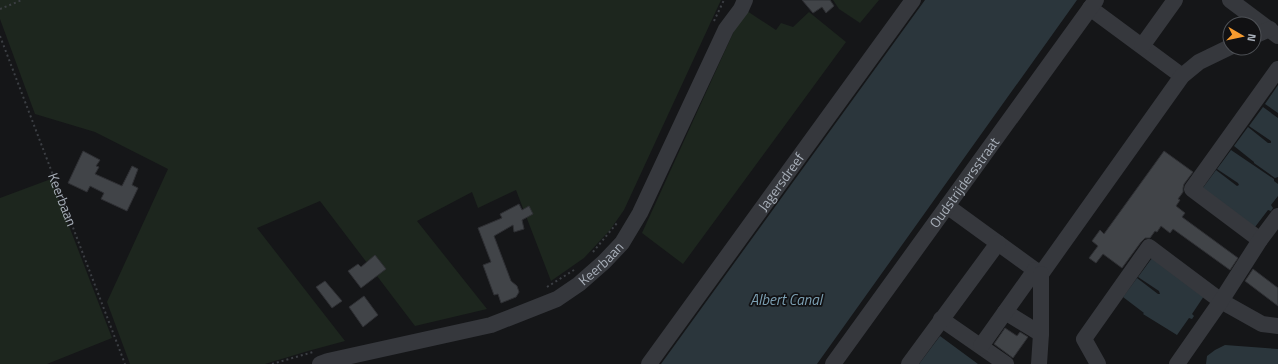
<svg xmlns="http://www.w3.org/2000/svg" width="1278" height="364" viewBox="0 0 1278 364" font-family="'Titillium Web',sans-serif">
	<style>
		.green { fill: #1d261e }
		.water { fill: #2b363c }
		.building { fill: #414448; stroke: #2f3034 }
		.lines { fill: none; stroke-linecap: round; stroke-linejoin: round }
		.path { stroke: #3c3f44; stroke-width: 2; stroke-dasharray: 2 3; stroke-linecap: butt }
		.minor { stroke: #36383d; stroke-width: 16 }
		.labels { text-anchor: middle; stroke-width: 3.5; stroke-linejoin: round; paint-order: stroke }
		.street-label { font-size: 14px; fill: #a7aeb8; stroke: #111113 }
		.water-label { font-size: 15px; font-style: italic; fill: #7da1b4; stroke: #111113 }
	</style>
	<rect width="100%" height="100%" fill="#151618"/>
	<!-- green -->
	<path class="green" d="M0,0H721L624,210L610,230L584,258L551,281L516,190L478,208L472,192L417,221L487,309L415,326L320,201L257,228L345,341L308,351L265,364H130L107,302L168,169L95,132L35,114L0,19Z
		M833,0H879L860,23L839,9Z
		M744,9L776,30L781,23L793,27L809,12L846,42L683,264L642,233Z
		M51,179L112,338L47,364H0V198Z"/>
	<!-- water -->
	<path class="water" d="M925,0H1077L817,364H661Z
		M1278,85V113L1265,104Z
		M1263,107L1278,118V177L1275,178L1254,163V162L1234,146L1248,127L1268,143H1271V141L1249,126Z
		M1231,150L1274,179V181L1278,184V196L1271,205L1273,208L1271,211L1268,210L1255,227L1202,189L1216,170L1237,186L1239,185L1238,183L1217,169Z
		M1152,258L1204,296L1192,314L1194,316L1192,319L1189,318L1177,335L1143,314L1144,313L1123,297L1137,278L1158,294H1160L1159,291L1138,277Z
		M940,336L978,364H919Z
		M1225,345L1278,349V364H1206L1207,356L1215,350Z"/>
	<!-- building -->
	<path class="building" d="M802,0H830L834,6L826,13L822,7L813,13Z
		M83,151L100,160L96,166L99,167L95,174L122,186L132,166L138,169L132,185L138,188L127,211L101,199L104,193L90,186L87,192L68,183Z
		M1164,151L1193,172L1184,184L1183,188V192L1178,199L1180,200L1176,206L1185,213L1182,217L1238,258L1230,270L1173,229L1170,233L1161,226L1157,232L1155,231L1150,238H1145L1141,242L1122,268L1103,254L1096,263L1089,258L1098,246L1092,241L1100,230L1104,234Z
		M519,204L522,210L529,206L533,214L522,220L524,229L514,232L513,225L494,236L511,281L517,286L519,292L516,297L501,303L498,294L494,295L483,265L491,262L478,228L502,218L500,214Z
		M375,255L386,269L361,288L348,271L358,264L361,267Z
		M1253,269L1278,288V306L1245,281Z
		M325,281L342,301L332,308L316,287Z
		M364,296L378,315L363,327L349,307Z
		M1005,328L1017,336L1020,332L1028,337L1013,358L994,344Z"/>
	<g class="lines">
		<!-- path -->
		<g class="path">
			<path d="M0,9L22,0"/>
			<path d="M714,21L724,0"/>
			<path id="s1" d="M0,36L125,364"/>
			<path d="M593,252L617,223"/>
			<path d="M547,287L574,270"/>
			<path d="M272,364L313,352"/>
		</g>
		<!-- minor -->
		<g class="minor">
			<path d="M1230,0L1278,36"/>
			<path d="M1090,8L1182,76"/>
			<path d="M1254,36L1270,29"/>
			<path d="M1142,46L1175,0"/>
			<path d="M947,206L1035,270"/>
			<path d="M1260,240L1192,189L1278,69"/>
			<path d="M1005,312L1041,334"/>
			<path d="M941,319L1006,364"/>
			<path d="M981,346L1035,270L1041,274L1182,76L1199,62L1230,47"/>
			<path id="s2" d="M320,364L328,361L491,325L557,299L579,284L604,262L622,243L640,213L726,29L741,9L745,0"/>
			<path id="s3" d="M649,364L913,0"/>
			<path id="s4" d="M833,364L1096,0"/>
			<path d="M909,364L998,243"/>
			<path d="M1039,364L1041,334V274"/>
			<path d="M1098,364L1084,339L1149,247L1221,301L1262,324L1278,326"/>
			<path d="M1177,364L1221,301L1260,240L1278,216"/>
		</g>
	</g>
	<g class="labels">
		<!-- street labels -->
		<g class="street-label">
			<text dy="5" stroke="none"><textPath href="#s3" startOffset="225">Jagersdreef</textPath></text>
			<text dy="5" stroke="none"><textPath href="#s4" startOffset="224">Oudstrijdersstraat</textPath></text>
			<text dy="5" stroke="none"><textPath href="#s1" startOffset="175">Keerbaan</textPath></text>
			<text dy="5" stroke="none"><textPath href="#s2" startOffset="303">Keerbaan</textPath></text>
		</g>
		<!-- water labels -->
		<g class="water-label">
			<text x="786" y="305">Albert Canal</text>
		</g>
	</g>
	<!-- north arrow -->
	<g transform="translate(1242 36) rotate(99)"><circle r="19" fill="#111113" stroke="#4d5055"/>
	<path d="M0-3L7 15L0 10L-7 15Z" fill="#f69b2f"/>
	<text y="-6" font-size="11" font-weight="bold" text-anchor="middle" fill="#a7aeb8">N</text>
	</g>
</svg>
